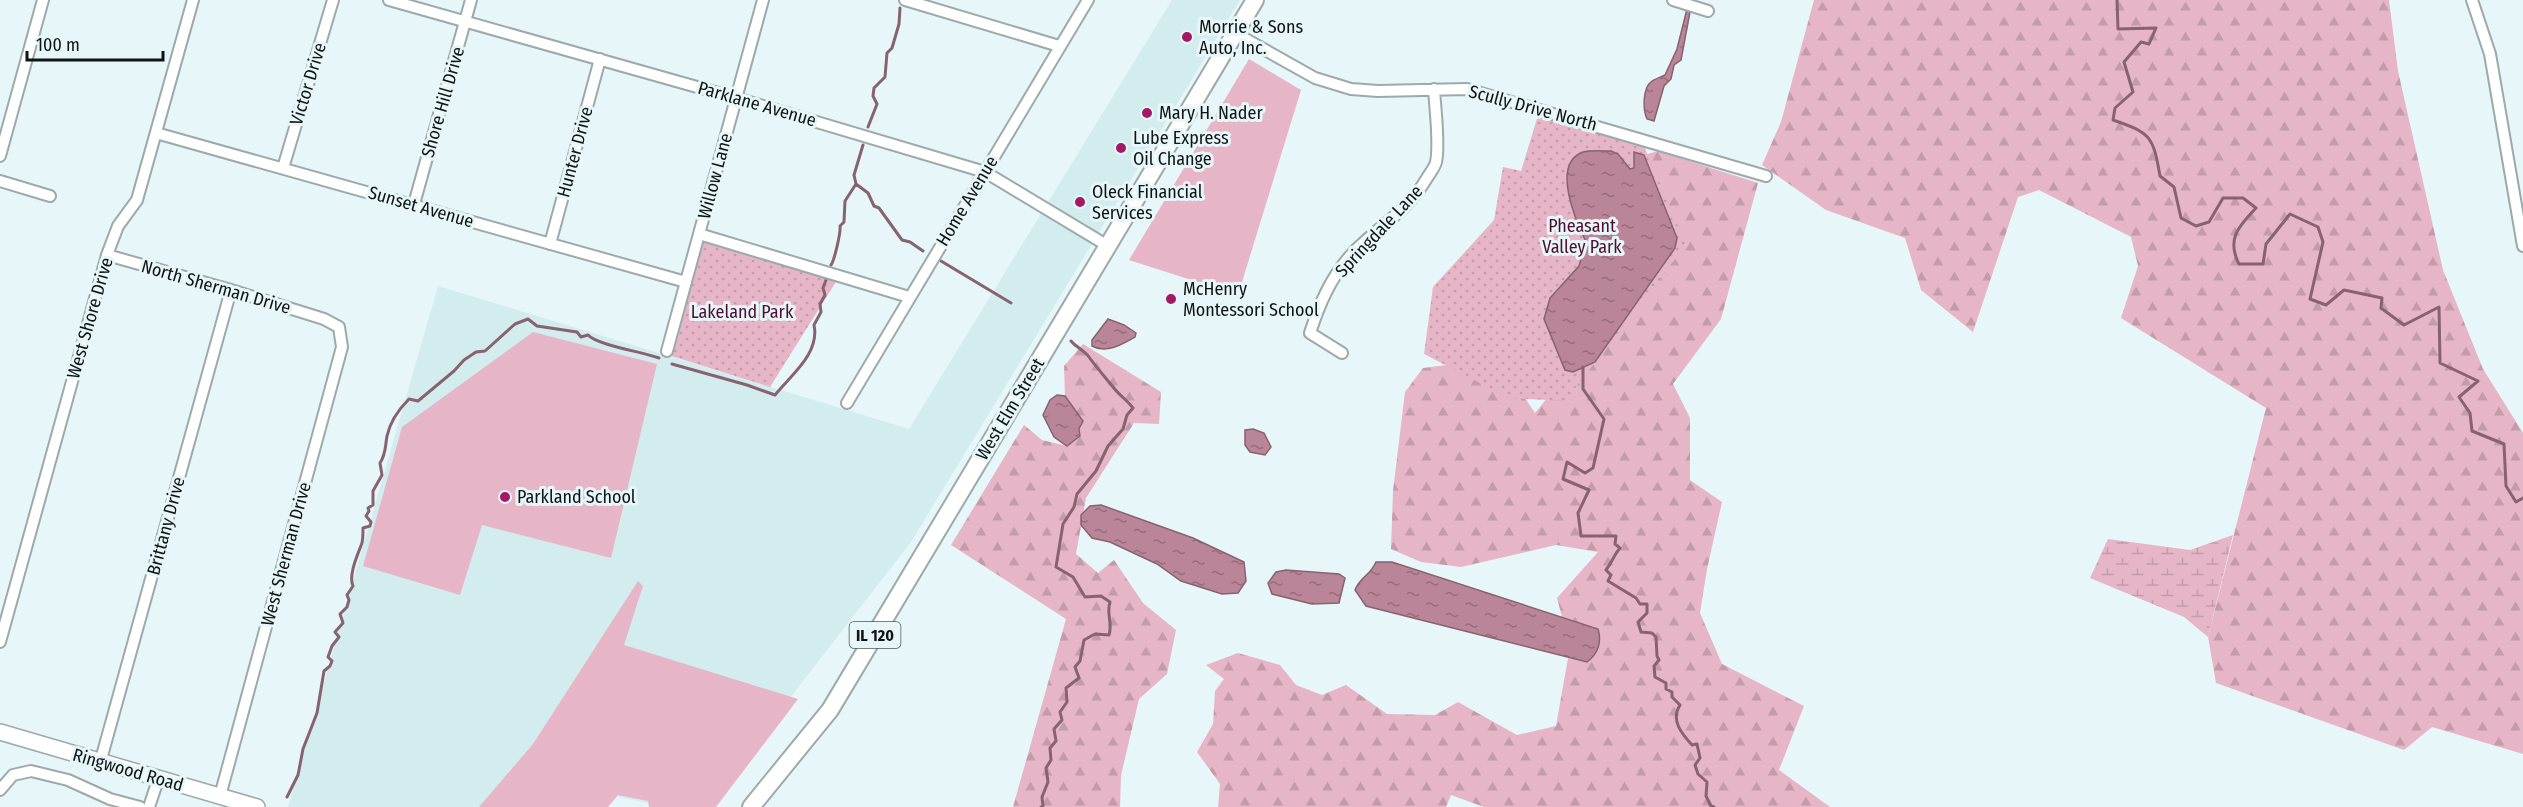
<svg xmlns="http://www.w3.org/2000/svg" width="2523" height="807" viewBox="0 0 2523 807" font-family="'Fira Sans Condensed',sans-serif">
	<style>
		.built { fill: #d3ecee }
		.green { fill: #e6b5c8 }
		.forest { fill: url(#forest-firs) }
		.wetland { fill: url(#wetland-marsh) }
		.park { fill: url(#park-dots) }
		.water { fill: url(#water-ripples); stroke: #876271; stroke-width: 1.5 }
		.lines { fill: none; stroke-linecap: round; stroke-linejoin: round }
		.stream { stroke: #876271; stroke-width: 3 }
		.street-casing { stroke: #9caaab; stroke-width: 14 }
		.secondary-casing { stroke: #9caaab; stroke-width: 18 }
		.primary-casing { stroke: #9caaab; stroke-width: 20 }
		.street { stroke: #fff; stroke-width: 10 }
		.secondary { stroke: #fff; stroke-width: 15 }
		.primary { stroke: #fff; stroke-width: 16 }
		.poi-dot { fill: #a31a64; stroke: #e7f6f8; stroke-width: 2 }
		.labels { text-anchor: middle; stroke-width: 6; stroke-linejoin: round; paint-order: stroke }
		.shield { fill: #e7f6f8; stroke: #505858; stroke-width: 1.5 }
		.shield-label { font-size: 16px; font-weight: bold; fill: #0f1414 }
		.poi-label { font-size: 18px; fill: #0f1414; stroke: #e7f6f8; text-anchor: start }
		.street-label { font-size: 18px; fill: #0f1414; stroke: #e7f6f8 }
		.park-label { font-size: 18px; fill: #500e30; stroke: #e7f6f8 }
	</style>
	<defs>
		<pattern id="forest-firs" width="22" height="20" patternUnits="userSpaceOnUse" patternTransform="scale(1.5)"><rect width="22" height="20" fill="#e6b5c8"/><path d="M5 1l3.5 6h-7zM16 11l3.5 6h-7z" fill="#c49bab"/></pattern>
		<pattern id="wetland-marsh" width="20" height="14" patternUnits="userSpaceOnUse" patternTransform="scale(1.5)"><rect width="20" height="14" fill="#e6b5c8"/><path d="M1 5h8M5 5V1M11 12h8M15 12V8" fill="none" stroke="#c49bab"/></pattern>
		<pattern id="park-dots" width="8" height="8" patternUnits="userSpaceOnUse" patternTransform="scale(1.5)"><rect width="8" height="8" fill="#e6b5c8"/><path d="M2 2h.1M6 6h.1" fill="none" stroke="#c49bab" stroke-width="1.8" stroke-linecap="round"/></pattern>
		<pattern id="water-ripples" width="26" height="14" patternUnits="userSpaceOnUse" patternTransform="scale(1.5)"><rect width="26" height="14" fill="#ba8499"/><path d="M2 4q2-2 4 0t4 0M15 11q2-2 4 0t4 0" fill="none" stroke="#966b7c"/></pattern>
	</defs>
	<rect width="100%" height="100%" fill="#e7f6f8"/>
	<!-- built -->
	<path class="built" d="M1172,0H1240L911,542L789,699L666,807L615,796L605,807H288L438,286L909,429Z"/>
	<!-- green -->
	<path class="green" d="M1249,59L1301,90L1238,295L1129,260Z
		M533,332L657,364L611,558L482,525L460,595L363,566L402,427Z
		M638,581L643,586L624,645L798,699L716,807H649L648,801L618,795L608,807H479L533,744Z"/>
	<!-- forest -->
	<path class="forest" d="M1814,0H2389L2398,71L2443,270L2483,369L2523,433V754L2432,727L2404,750L2216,683L2208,637L2266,408L2121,318L2138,266L2131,237L2039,190L2018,197L1973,332L1921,290L1905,238L1826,210L1762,165L1781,122Z
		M1658,151L1758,183L1721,319L1673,384L1690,418V480L1722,502L1707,569L1700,613L1722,664L1804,706L1779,770L1830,807H1484L1451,795L1446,807H1218L1220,784L1197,752L1213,724L1215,691L1224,679L1206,665L1238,653L1280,665L1296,685L1322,695L1346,685L1387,714L1435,715L1458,702L1517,735L1556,726L1568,658L1587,662L1598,629L1562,617L1557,598L1598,552L1556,545L1461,567L1421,562L1391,549L1393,491L1405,392L1423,368L1463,363L1517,386L1535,413L1556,387L1644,155Z
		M1083,344L1161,392L1159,424L1134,423L1086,498L1076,554L1098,573L1114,560L1143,603L1176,630L1167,674L1139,699L1121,775L1120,807H1013L1066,619L951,545L1024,425L1042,440L1067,446L1076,440L1083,421L1065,396L1064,366Z"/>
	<!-- wetland -->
	<path class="wetland" d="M2233,535L2208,637L2184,617L2090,578L2108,539L2190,550Z"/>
	<!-- park -->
	<path class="park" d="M1540,109L1641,139L1686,245L1565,401L1509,398L1424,354L1433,287L1494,220L1503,167L1521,171Z
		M699,234L839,277L770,387L665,354Z"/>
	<!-- water -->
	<path class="water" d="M1687,9L1690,12L1681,60L1674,65L1671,79L1664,86L1654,121L1647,119C1643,110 1642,88 1652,81C1655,79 1661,77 1665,75L1677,49Z
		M1611,151L1618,154L1630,169L1634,168V152L1644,155L1677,238L1675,248L1595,362L1573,372L1565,370L1544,319L1550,298L1579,266L1586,242C1577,223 1550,164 1583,152C1591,150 1603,151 1611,151Z
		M1108,319L1124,325L1136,333L1135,337C1123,344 1106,354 1092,346V340Z
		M1057,395L1065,396L1083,421L1079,429L1080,436L1067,446L1054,437L1043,415L1050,400Z
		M1253,429L1264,433L1271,447L1265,455L1250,452L1245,445V430Z
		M1101,505L1193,538L1244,562L1246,581L1238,593L1222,594L1181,581L1157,564L1110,542L1092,538L1081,525V515L1090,506Z
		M1376,562H1392L1598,629C1602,642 1598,654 1587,662L1366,606L1355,590C1360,577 1370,576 1376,562Z
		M1286,570L1339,574L1345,578L1339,603L1312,604L1272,594L1268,583L1276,572Z"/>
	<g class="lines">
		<!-- stream -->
		<path class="stream" d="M2117,0L2118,29L2156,28L2149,44L2141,42L2124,62L2133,92L2115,108L2113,120C2151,133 2153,136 2160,176L2174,187L2181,218L2196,226L2209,222L2223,198H2243L2256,208C2239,226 2226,239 2239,264H2263L2266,244L2290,214L2318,227L2323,242L2310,299L2326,305L2344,290L2382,298L2381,308L2404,325L2439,307L2440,363L2478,381L2459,397L2470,413L2472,431L2504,444L2506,486L2516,502L2523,498
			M868,127L877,104L873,96L874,88L885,77L887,53L892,48L899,24L900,8
			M863,145L854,175L856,184L868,193L874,206L879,208L902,240L910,242L923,251
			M941,261L1011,303
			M831,265C834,261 841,233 840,226L844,222L845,201L856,184
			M672,364L747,385L775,395C792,374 820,353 814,325L821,312L820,304L825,295L823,288L826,280
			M1583,367V389L1604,419L1593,468L1585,473L1567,462L1563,479L1589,490L1578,513L1581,536H1616L1615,544L1620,548C1614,555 1612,562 1606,570L1611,575L1608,581L1636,598L1640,604H1647V613L1638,622L1641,632L1652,633L1656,637L1657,656L1659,660L1654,666L1655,677L1666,683V689L1672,692V697L1680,705C1670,720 1682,734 1692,745L1697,744L1700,758L1695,765L1698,774L1707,782L1706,796L1711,806L1714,807
			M287,797L298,775L303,749L317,713L324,671L330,666L332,661L328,657L332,646L339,637L335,632L343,623L340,614L347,607L349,600L347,595L353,586C348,575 358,554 362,543C363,539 363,533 363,528L370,526L371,522L366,516L369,511L368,508L373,505V491L382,475L380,463C386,454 385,447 387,436C390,422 399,409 409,399L418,401L454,371L464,360L476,352L485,351L515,324L528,319L537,326L577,332L581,337L588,335C597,345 643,352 659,358
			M1041,807L1043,806L1042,797L1048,782L1046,768L1051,760L1050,748L1056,741L1054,729L1062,720L1060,712L1067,702L1066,688L1079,678L1075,667L1080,661L1084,640L1095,634L1109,635C1113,623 1106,614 1110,602L1101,596L1085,597L1073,577L1056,567L1063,524L1074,507L1077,494L1096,471L1108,446L1123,429L1127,415L1133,408C1127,400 1119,395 1113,387C1105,377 1096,367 1089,357C1085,351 1076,347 1071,341"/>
		<!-- street casing -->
		<g class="street-casing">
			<path id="street" d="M389,0L736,98L985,172L1108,246
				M905,0L1059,46
				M1673,0L1708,11
				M2472,0L2490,54L2523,246
				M1235,33L1315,78L1351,89L1378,91L1467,89L1766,176
				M156,133L686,282
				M0,156L43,0
				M283,168L333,0
				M0,181L50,196
				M414,204L471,0
				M699,234L909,297
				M550,244L600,59
				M107,255L231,290L324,319L339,327L342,347L220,796
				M667,351L763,0
				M1342,353L1310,333C1319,305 1330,279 1350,256C1376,227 1405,215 1427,178C1430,173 1435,167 1436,162C1440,144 1435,108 1434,89
				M847,403L1088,0
				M0,642L107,255L118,226L137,200L193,0
				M100,763L231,290
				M0,790L13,775L31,771L68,780L110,799L140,807
				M149,807L158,780"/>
		</g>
		<!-- secondary casing -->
		<g class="secondary-casing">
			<path id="secondary" d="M0,732L257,807"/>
		</g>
		<!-- primary casing -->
		<g class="primary-casing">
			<path id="primary" d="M751,807L830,710L1255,0"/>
		</g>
		<!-- street -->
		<use href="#street" class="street"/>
		<!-- secondary -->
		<use href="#secondary" class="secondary"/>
		<!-- primary -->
		<use href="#primary" class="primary"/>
	</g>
	<!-- markers -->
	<g class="poi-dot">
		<circle cx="1187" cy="37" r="6"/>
		<circle cx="1147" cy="113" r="6"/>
		<circle cx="1121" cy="148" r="6"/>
		<circle cx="1080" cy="202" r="6"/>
		<circle cx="1171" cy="299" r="6"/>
		<circle cx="505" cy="497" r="6"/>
	</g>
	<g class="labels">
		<!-- shield labels -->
		<rect class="shield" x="849.5" y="622" width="51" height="26" rx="4.5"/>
		<g class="shield-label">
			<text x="875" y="641">IL 120</text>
		</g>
		<!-- poi labels -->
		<g class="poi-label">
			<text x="1199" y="33">Morrie &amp; Sons<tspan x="1199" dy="21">Auto, Inc.</tspan></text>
			<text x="1159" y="119">Mary H. Nader</text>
			<text x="1133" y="144">Lube Express<tspan x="1133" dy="21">Oil Change</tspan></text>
			<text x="1092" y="198">Oleck Financial<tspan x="1092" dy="21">Services</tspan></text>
			<text x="1183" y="295">McHenry<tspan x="1183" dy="21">Montessori School</tspan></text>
			<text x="517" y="503">Parkland School</text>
		</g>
		<!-- street labels -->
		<g class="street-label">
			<text transform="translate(308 84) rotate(-73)" y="6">Victor Drive</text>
			<text transform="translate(443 102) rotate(-74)" y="6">Shore Hill Drive</text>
			<text transform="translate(757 104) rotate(16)" y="6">Parklane Avenue</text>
			<text transform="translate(1533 108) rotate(15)" y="6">Scully Drive North</text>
			<text transform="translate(575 152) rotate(-75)" y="6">Hunter Drive</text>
			<text transform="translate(715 176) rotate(-75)" y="6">Willow Lane</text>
			<text transform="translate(967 201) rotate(-59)" y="6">Home Avenue</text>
			<text transform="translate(421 207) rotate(16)" y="6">Sunset Avenue</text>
			<text transform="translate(1379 231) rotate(-47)" y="6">Springdale Lane</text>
			<text transform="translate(216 287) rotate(16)" y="6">North Sherman Drive</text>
			<text transform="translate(90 318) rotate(-74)" y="6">West Shore Drive</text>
			<text transform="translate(1010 409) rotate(-59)" y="6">West Elm Street</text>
			<text transform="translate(166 526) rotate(-75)" y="6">Brittany Drive</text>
			<text transform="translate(286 554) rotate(-75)" y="6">West Sherman Drive</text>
			<text transform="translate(128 770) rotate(16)" y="6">Ringwood Road</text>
		</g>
		<!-- park labels -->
		<g class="park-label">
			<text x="1582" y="232">Pheasant<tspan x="1582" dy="21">Valley Park</tspan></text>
			<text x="742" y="318">Lakeland Park</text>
		</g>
	</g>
	<!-- scale -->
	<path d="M27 51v9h136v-9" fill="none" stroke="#0f1414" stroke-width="3"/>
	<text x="36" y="51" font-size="18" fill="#0f1414" stroke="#e7f6f8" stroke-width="4.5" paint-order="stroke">100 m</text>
</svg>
